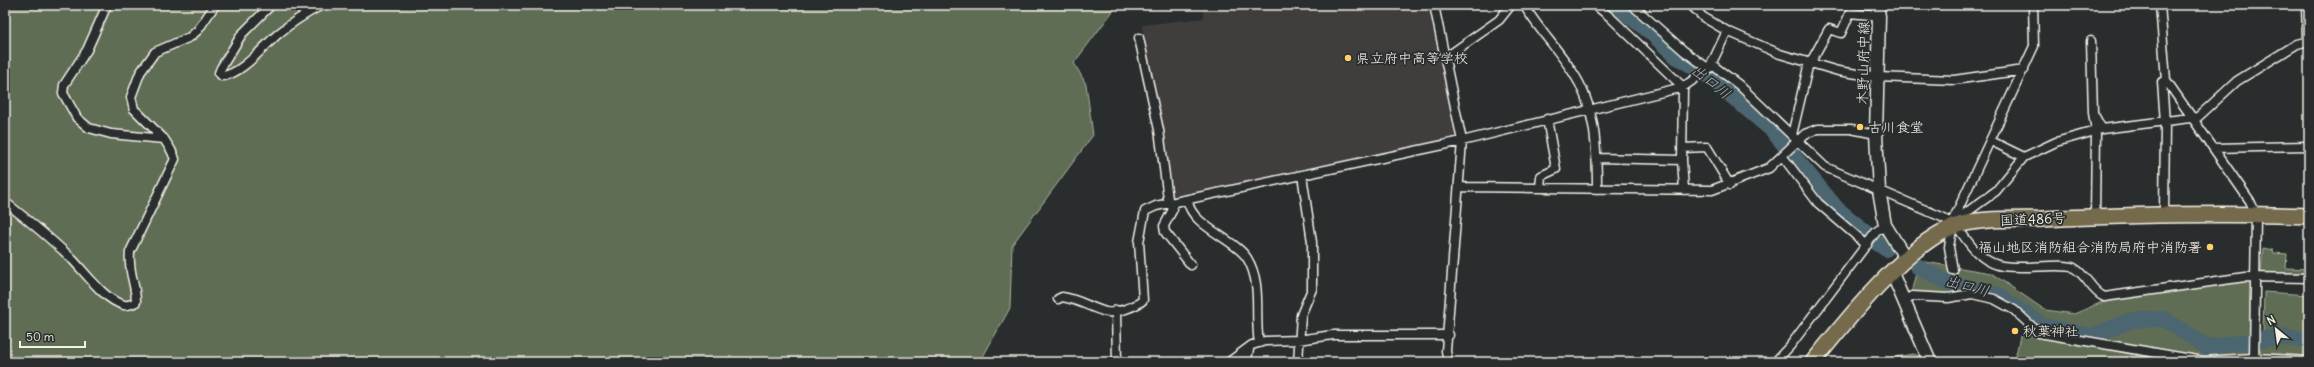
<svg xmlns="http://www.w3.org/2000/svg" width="2314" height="367" viewBox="0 0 2314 367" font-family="Delius,'Klee One',sans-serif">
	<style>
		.built { fill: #403c3d }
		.green { fill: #606d55; stroke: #aaaf9e }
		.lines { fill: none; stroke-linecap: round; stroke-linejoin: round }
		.river { stroke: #4c6670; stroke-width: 16 }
		.street-casing { stroke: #f4f1e8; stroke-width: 11 }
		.secondary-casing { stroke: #f4f1e8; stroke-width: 15 }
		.highway-casing { stroke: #f4f1e8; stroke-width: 18 }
		.street { stroke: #2a2d2e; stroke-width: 8 }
		.secondary { stroke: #2a2d2e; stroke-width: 12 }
		.highway { stroke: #746b4b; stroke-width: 15 }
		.poi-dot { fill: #ffd166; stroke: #2a2d2e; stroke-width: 1.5 }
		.labels { text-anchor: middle; stroke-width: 3.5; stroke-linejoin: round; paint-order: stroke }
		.poi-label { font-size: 14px; fill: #f4f1e8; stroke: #2a2d2e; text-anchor: start }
		.street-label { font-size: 14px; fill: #f4f1e8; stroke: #2a2d2e }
		.water-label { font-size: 15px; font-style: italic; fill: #b1b9b8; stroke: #2a2d2e }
	</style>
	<rect width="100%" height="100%" fill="#2a2d2e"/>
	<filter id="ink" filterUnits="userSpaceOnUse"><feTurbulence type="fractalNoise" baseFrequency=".025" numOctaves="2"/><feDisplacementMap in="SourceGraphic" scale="8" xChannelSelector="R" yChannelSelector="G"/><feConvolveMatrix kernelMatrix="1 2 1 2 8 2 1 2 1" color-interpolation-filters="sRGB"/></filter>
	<g filter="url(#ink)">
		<!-- built -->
		<path class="built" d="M1202,5H1434L1462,141L1172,204L1142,25L1204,18Z"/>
		<!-- green -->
		<path class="green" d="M5,5H1113V11L1074,63L1086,84L1093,135L1012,245L1010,308L980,362H5Z
			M2263,248L2273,250L2274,253L2287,254L2286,268L2309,269V283L2291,281L2281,274L2261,273Z
			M1919,261L1991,273L2045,310L2074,314L2100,303L2143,294L2248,281L2253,282L2249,355L2206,358L2041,330L1997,297L1911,293Z
			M2264,292L2309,295V337L2263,336Z
			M2031,329L2037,335L2150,358L2148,362H2029L2015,359L2020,336Z
			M2283,341L2309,345V360L2261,354L2259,344Z
			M1913,354L1923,357V362H1865Z"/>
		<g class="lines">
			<!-- river -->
			<path class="river" d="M1615,5L1648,30L1676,56L1703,72L1772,130L1837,209L1868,234
				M1876,242L1886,249
				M1917,266L1949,283L1996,294L2043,326L2092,336L2132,320L2164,319L2207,347L2281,337L2309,341"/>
			<!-- street casing -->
			<g class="street-casing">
				<path id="street" d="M107,5L87,50L64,85L63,93L77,118L89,128L111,134L164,139
					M271,5L242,34L221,68L219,73L222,76C241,75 264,46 278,34C291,23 307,13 322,5
					M1434,5L1462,141L1446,351L1448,362
					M1524,5C1538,29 1557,48 1572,71C1596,106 1597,148 1597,189
					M1595,5L1610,17L1683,87L1682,160L1684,190
					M1632,5L1684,51L1709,69
					M1691,5L1703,17L1727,31L1780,54L1838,71L1877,77L1954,80L2024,70
					M2160,5L2166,80L2250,201L2256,214L2254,362
					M1139,38L1159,130L1168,199L1173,209L1164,226L1165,232L1191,265
					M2091,41L2093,113L2096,131L2095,217
					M1445,58L1499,20L1511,5
					M1711,64L1739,85L1825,167L1944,218C1949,222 1957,226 1960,231C1970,245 1980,260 1998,265C2017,271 2061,262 2074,268C2087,275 2090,290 2104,297L2245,277L2309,278
					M2093,113L2102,129L2198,117L2237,81L2297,44L2309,41
					M1792,135L1808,67L1829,29L1841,33L1850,13L1879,16
					M1991,141L2024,157
					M1682,148L1707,147L1730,185
					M2214,148L2309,146
					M1783,157L1818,203L1867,245
					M1597,158L1682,160
					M1460,187L1712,190L1769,168L1805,134L1818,129H1851L1876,134
					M1540,188L1541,176L1556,169L1547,119
					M1188,201C1190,225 1236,240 1247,258C1263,284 1254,315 1259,343
					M5,202C28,220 50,238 71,258C85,272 105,301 124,305C128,306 132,304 136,302C136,283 128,274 130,252L175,159L171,150L164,139L134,109L131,97L140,73L155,52L190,37L198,30L215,5
					M2164,216L2165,122L2162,82L2166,80
					M1956,224L1963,215L1996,191L2024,157L2056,142L2102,129
					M1953,270L1949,247L1954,218L2034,46L2033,5
					M1058,299L1062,297C1078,299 1091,308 1106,312C1115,314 1137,306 1143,300L1139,242L1145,211L1156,206L1462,141L1683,87L1709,69L1727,31
					M1904,300L1912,296L1948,298L1972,294L1994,299L2014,310L2039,333L2203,361L2254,358L2309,361
					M1116,310L1117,362
					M1229,362L1252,345L1265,341L1298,340L1333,335H1449
					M1246,362L1249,350L1248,348
					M1298,362L1301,315L1312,289V242L1302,175
					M1775,362L1790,346L1876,232L1885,225"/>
			</g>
			<!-- secondary casing -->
			<g class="secondary-casing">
				<path id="secondary" d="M1877,5L1879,16L1876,134L1879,190L1885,225L1906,259
					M2308,5L2309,39
					M1892,273L1930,362"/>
			</g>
			<!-- highway casing -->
			<g class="highway-casing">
				<path id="highway" d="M1813,362C1845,322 1906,245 1953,227C1978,217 2017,220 2043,219C2132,215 2221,213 2309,216"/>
			</g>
			<!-- street -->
			<use href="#street" class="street"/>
			<!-- secondary -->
			<use href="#secondary" class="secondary"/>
			<!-- highway -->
			<use href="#highway" class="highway"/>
		</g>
	</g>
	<!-- markers -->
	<g class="poi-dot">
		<circle cx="1348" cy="58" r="4"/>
		<circle cx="1860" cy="127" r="4"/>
		<circle cx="2210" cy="247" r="4"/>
		<circle cx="2015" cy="331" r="4"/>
	</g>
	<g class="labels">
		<!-- poi labels -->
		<g class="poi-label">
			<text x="1356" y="63">県立府中高等学校</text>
			<text x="1868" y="132">古川食堂</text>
			<text x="2202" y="252" text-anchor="end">福山地区消防組合消防局府中消防署</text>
			<text x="2023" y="336">秋葉神社</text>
		</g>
		<!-- street labels -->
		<g class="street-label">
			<text transform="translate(1863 63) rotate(-89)" y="5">木野山府中線</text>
			<text transform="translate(2033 219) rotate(-2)" y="5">国道486号</text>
		</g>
		<!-- water labels -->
		<g class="water-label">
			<text transform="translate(1711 82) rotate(38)" y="5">出口川</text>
			<text transform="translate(1967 286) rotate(15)" y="5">出口川</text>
		</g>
	</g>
	<!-- margin -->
	<rect width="2314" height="367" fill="none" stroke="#2a2d2e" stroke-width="20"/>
	<rect x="10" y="10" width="2294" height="347" fill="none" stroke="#f4f1e8" stroke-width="1.5" filter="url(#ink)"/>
	<!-- north arrow -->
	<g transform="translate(2276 329) rotate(331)" stroke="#2a2d2e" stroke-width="3" paint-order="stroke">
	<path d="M0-3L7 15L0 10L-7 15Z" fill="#f4f1e8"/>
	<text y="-6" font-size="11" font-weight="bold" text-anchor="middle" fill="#f4f1e8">N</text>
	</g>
	<!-- scale -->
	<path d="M20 341v6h65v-6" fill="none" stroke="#f4f1e8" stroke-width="2"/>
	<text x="26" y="341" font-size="12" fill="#f4f1e8" stroke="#2a2d2e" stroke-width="3" paint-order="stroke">50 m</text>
</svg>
